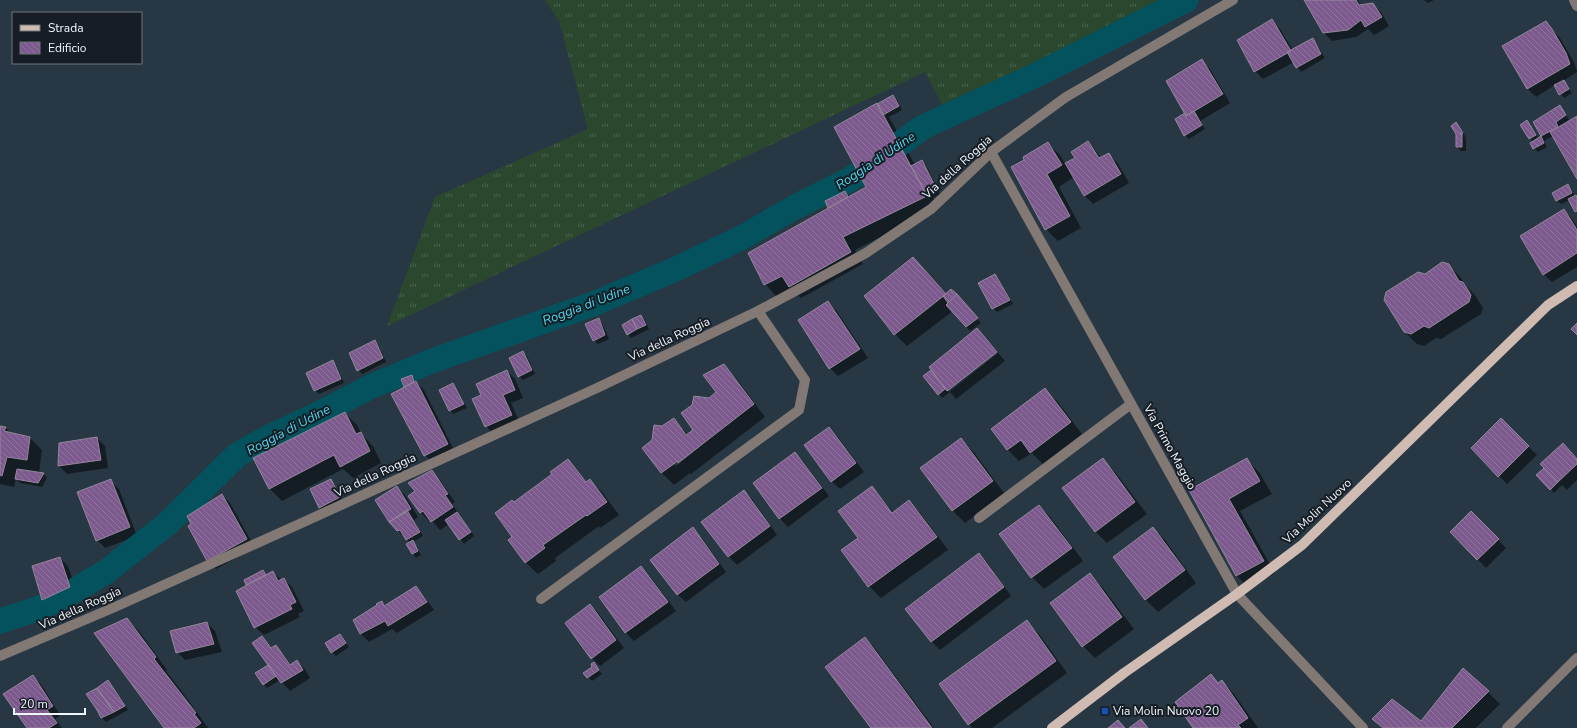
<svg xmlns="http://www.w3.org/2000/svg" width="1577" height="728" viewBox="0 0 1577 728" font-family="'Nunito Sans',sans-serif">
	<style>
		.grass { fill: url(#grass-tufts) }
		.shadow { fill: #0007; fill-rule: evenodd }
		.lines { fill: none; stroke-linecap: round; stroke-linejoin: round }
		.canal { stroke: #03525e; stroke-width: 25 }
		.building { fill: url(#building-back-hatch); stroke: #93879a }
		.minor { stroke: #827874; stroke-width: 10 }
		.major { stroke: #cfbbb1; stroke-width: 10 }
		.transit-dot { fill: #1a4fb4; stroke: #171d24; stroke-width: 1.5 }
		.labels { text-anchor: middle; stroke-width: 4; stroke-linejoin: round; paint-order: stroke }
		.street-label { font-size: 12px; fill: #eff6fd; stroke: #171d24 }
		.poi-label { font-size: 12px; fill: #eff6fd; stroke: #171d24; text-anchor: start }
		.water-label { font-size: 13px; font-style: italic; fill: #52d4eb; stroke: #171d24 }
	</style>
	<defs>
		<pattern id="grass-tufts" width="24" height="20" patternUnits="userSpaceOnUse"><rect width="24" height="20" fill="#2b482f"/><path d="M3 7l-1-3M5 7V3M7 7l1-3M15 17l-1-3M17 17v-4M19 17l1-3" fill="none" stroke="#4a634e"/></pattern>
		<pattern id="building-back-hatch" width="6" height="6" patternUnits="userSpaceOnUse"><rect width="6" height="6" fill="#7c5a8d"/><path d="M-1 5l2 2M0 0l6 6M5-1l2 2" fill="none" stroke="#8f729e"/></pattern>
	</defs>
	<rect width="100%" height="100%" fill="#283744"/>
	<!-- grass -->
	<path class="grass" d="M545,0H1164L943,106L925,72L387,326L435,197L588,129L559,21Z"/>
	<!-- shadow -->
	<path class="shadow" d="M1305,0H1358L1361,5L1373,4L1381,12L1389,26L1374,35L1368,29L1356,37L1332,41L1324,33Z
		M1424,0H1434L1428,3Z
		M1272,21L1280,29L1293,50L1313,39L1316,43L1325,58L1301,72L1294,62L1263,79L1255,71Z
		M1545,22L1560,38L1574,62L1577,71V72L1563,81L1572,93L1564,98L1555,85L1536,97L1527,88Z
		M1202,61L1210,69L1230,103L1200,121L1205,129L1189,139L1185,135V114Z
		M893,97L897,100L902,110L889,117L915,165L922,162L926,165L940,194L933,198L938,208L855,250L863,264L801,298L792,289L777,297L765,284L750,254L830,209L827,201L845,192L850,197L868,187L836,127Z
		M1560,106L1570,121L1577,117V177L1553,136L1544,141L1547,147L1538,152L1534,148L1533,142L1521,125L1527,122L1539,139L1542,137L1534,122Z
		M1456,124L1466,137L1464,138L1466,139V151H1461L1457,147Z
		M1088,142L1096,151L1101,158L1108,154L1117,162L1129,183L1093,204L1085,196L1074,177L1059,187L1081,228L1058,241L1046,229L1025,160L1048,143L1060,155L1065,164L1076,158Z
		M1568,186L1577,198V212L1570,200L1561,204L1557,200Z
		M1564,210L1572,219L1577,227V267L1552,282L1543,274Z
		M913,258L947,294H955L981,323L970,331L953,311L907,346L895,334L866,297Z
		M1449,265L1461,278L1467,287L1475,295L1483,308L1481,314L1441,339L1436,338L1424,346L1417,344L1404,331L1425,275Z
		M994,276L998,280L1013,304L997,312L993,308Z
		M828,302L836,310L868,358L838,376L830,368Z
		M641,316L645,320L649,329L631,338L628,334Z
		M599,319L602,323L609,339L598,344L594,340Z
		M977,330L997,351L947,390L949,392L998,353L1005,361L956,399L950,392L942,398L925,376Z
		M375,341L378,345L386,362L362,374L358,370Z
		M523,352L527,356L535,374L523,380L519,376Z
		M332,362L336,365L344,383L319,394L315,390Z
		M723,366L736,378L765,417L691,474L690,473L674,485L662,473L644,448L653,441L663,427L674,419L688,435L694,430L709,399L717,392ZM699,446L700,447L676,466L674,465Z
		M507,371L515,379L523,398L511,403L520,423L494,435L486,426L482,396Z
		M411,376L424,390L455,452L433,463L425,455L406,387L402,380Z
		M453,385L457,389L467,408L453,414L450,410Z
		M1045,389L1057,401L1082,434L1043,464L1032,453L1019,461L1007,449Z
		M345,413L357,425L362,435L373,446L381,463L353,478L343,469L282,501L270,489L254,458Z
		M1501,419L1537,455L1507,484L1499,476Z
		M0,427L6,428L11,434L30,438L42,450L39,473L44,474L47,478L42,487L20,483L16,479L14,487L0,484Z
		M829,428L837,436L864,472L840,489L831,481Z
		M97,438L105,446L108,468L67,474L59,466Z
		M961,439L973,451L1004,493L965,523L953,511L922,468Z
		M795,453L803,461L829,496L788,527L780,519L754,484Z
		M1577,459V480L1567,490L1562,485L1554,493L1538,475Z
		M568,460L587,482L590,480L602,492L619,515L600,528L599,526L555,558L556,561L538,574L525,562L514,537V504L553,475Z
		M1102,460L1115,472L1147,514L1107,543L1095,531Z
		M1247,460L1259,472L1272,494L1240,511L1275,573L1249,588L1237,576L1190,491Z
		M431,471L440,480L455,502L452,504L474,536L464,544L449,524L440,530L431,520L429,521L421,513L410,496L416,492Z
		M110,480L119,489L137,536L105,548L97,540Z
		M331,480L334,484L343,502L324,511L320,508L311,489Z
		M397,487L405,495L418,517L414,520L423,536L413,542L416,546L421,555L416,558L408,545L410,543L403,534L402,535L390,521Z
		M872,487L894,513L909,501L921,514L948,550L881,598L869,586Z
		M744,491L752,499L777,535L737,565L729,557L703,522Z
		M222,495L230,503L255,548L216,569L208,561Z
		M1039,506L1051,518L1083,561L1044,589L1032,577L1001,535Z
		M1471,512L1506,548L1486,568L1451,532Z
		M1153,528L1165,540L1196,583L1158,612L1146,600L1114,557Z
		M692,529L701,537L726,572L686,602L677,594Z
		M979,554L987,562L1011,596L940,650L932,642L907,609Z
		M60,558L68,566L78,595L51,607L43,599Z
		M641,567L649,575L676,611L634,641L626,633L600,597Z
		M263,571L267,575L273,572L281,580L284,579L292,587L304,611L298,614L300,617L264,635L255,627L248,586L245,580Z
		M1090,575L1102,587L1134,629L1095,658L1083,646Z
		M416,587L424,596L434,610L397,633L392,629L369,642L361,634L354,621L378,606L381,602L386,606Z
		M590,605L598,613L624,648L600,666L592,658Z
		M127,619L139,631L167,670L166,671L183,693L208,728H166Z
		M1027,622L1039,634L1067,673L992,728H972L969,724Z
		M207,623L215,631L222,652L185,660L177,652Z
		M340,635L349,647L336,656L332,652Z
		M262,637L273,649L276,646L284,655L291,665L297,661L305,669L310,678L290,691L280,680L267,688L263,684L270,666Z
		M865,638L873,646L934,728H872Z
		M597,668L602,674L592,681L585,673Z
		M1211,675L1219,683L1222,681L1234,694L1258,728H1195Z
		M32,676L41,684L60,715L55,719L62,728H28Z
		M108,681L128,710L106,722L102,718L98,709Z
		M1488,692L1500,704L1476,728H1382L1373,719L1421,723Z"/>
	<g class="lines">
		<!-- canal -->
		<path class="canal" d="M0,621L40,608L67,595L107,571L167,524L237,455L271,436L320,413L370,387L429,362L593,304L676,269L743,237L795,207L851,179L923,127L1034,76L1186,0"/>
	</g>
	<!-- building -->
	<path class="building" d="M1304,0H1356L1359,5L1373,3L1382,17L1365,27L1361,20L1348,30L1323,33Z
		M1272,19L1291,51L1254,72L1237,40Z
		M1546,21L1552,29L1566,53L1570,64L1527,89L1502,46Z
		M1313,38L1321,54L1296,68L1287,52Z
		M1202,59L1223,94L1186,116L1166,81Z
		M1564,80L1569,89L1559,95L1554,85Z
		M893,95L899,106L883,115L877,104Z
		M877,103L927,196L843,237L851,252L789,287L782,276L764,285L748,253L866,187L834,127Z
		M1560,105L1566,115L1556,122L1558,127L1541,136L1533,122Z
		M1194,111L1202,125L1184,136L1175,119L1185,113L1186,116Z
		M1577,116V179L1550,132Z
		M1527,120L1536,135L1529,139L1520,125Z
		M1456,122L1463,133L1460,134H1462V147H1456V134L1451,126Z
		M1541,136L1544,143L1533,149L1530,143Z
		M1088,141L1099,158L1109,153L1121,174L1084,196L1065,163L1075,158L1071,152Z
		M1048,142L1062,165L1047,174L1070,216L1045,230L1011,167L1024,160L1023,157Z
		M922,160L937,190L927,196L911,166Z
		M1568,184L1572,193L1556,201L1552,193Z
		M845,191L848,197L828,208L825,201Z
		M1576,195L1577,198V211L1575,212L1568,199Z
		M1564,209L1577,230V253L1543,275L1520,236Z
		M913,257L946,294L894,335L864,296Z
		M1442,262L1449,264L1459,281L1463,282L1471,295L1469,302L1429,328L1424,326L1411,334L1404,332L1384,300L1386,292L1418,272L1425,274Z
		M995,274L1010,300L992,309L978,283Z
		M951,289L957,294L948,303L943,296Z
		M957,294L978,318L966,327L946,305Z
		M828,301L860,349L829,369L798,320Z
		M641,315L646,325L637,329L632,319Z
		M599,318L605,335L593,341L585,324Z
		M632,319L637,329L627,335L622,325Z
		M1577,323V335L1571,329Z
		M977,328L997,352L947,391L929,367Z
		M375,340L383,358L357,371L349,353Z
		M523,351L532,370L518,377L509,358Z
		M333,360L341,379L314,391L306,373Z
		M724,364L754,404L678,463V461L661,473L642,448L652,440L654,425L662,426L674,418L686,435L693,430L681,413L692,405L694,396L709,398L716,392L703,375Z
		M507,370L515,390L503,395L512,415L485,427L472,399L481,395L476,384Z
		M931,370L945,389L938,395L923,376Z
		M412,375L414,382L404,387L401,379Z
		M416,381L448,444L424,456L391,394Z
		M453,383L464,404L449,411L439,390Z
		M1045,388L1071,422L1030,453L1021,440L1007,450L991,429Z
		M345,412L356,434L361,432L370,451L340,467L334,455L269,489L253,458Z
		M1501,418L1529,446L1498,477L1471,448Z
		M0,426L6,427L4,431L30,437L27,460L7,457L2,476L0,475Z
		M829,427L856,463L831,482L804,445Z
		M97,437L101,460L58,466L59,443Z
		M961,438L993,481L952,511L920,468Z
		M1563,443L1577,459V464L1558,482L1540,464Z
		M795,452L822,488L779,519L753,483Z
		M1103,458L1135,502L1095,532L1062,488Z
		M1247,458L1260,481L1229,499L1264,561L1236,576L1189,490Z
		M568,459L586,482L590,479L607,502L587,516L586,515L543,545L545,548L525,563L508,540L512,537L495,513L512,500L514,502L552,474L550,472Z
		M1544,468L1558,482L1550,490L1536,475Z
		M17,469L44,473L38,483L15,479Z
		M432,470L448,494L445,495L453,507L431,522L423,511L420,513L408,496L415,491L408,483Z
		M111,479L130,527L96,541L77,492Z
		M331,479L340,497L319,508L310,489Z
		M397,486L411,509L389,522L375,500Z
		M872,486L892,513L909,500L937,537L868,587L841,550L858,538L838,511Z
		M744,490L770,526L728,557L701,522Z
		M222,494L247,539L207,561L188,526L191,524L187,516Z
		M1039,505L1072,548L1031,578L999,534Z
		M407,510L420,532L406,540L400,530L397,531L389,522Z
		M1471,511L1499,539L1477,560L1450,532Z
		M457,512L471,532L459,540L445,520Z
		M693,527L719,564L677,595L650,560Z
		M1153,527L1185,570L1145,600L1113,557Z
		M413,540L418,551L412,554L406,544Z
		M979,553L1004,587L931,642L905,609Z
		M60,557L70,587L42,600L32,566Z
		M641,566L668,602L625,633L599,597Z
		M263,570L266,575L246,585L244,580Z
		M273,571L278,581L284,578L296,602L290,605L292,609L254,628L236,591Z
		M1090,573L1122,617L1082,647L1050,603Z
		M416,586L427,602L388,626L385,621L360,634L353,620L377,605L376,604L382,601L384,606Z
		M590,604L616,640L591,659L565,623Z
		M127,618L156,657L154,659L196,713L194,714L201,723L194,728H164L94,633Z
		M1027,620L1056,661L968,725L939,684Z
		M207,622L214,644L176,653L170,631Z
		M340,634L346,643L331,653L325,643Z
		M262,636L271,648L276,645L290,665L297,660L303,670L281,683L252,643Z
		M865,637L932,728H871L825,667Z
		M594,662L599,670L587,678L583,673L592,667L591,664Z
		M268,665L276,676L263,685L255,673Z
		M1463,668L1489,691L1452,728H1383L1372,719L1392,699L1421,721Z
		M1211,674L1218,683L1222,680L1248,718L1238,725L1241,728H1193L1175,702Z
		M33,675L53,706L47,710L57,723L49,728H27L3,694Z
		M108,680L125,706L114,712L97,688Z
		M97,688L114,712L101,718L97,710L86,694Z
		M1141,719L1148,728H1129Z
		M1118,720L1125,728H1108Z"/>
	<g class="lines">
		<!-- minor -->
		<path class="minor" d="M1574,0L1577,6
			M991,152L1237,594L1363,728
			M979,518L1131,404
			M541,599L799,410L805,380L758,311
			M0,656L115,607L306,521L597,388L758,311L866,253L931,209L991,152L1066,97L1233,0
			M1507,728L1577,658"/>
		<!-- major -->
		<path class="major" d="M1052,728L1124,673L1237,594L1302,545L1548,305L1577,286"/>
	</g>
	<!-- markers -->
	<rect class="transit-dot" x="1101" y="707" width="8" height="8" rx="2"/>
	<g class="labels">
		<!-- street labels -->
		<g class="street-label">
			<text transform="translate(957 167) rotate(-42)" y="4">Via della Roggia</text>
			<text transform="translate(669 339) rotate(-25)" y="4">Via della Roggia</text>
			<text transform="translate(1170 447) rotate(61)" y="4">Via Primo Maggio</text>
			<text transform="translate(375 475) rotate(-25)" y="4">Via della Roggia</text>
			<text transform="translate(1317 511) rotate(-43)" y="4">Via Molin Nuovo</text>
			<text transform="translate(80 608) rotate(-24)" y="4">Via della Roggia</text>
		</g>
		<!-- poi labels -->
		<g class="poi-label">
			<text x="1113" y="715">Via Molin Nuovo 20</text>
		</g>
		<!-- water labels -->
		<g class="water-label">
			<text transform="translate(875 160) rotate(-34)" y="5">Roggia di Udine</text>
			<text transform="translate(586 304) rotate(-21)" y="5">Roggia di Udine</text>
			<text transform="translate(288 429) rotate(-28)" y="5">Roggia di Udine</text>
		</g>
	</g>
	<!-- legend -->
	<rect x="12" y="12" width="130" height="52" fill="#171d24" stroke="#6d747b"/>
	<rect x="20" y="25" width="20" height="6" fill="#cfbbb1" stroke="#6d747b"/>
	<text x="48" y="32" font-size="12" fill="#eff6fd">Strada</text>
	<rect x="20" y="42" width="20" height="12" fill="url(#building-back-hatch)" stroke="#6d747b"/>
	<text x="48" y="52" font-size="12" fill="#eff6fd">Edificio</text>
	<!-- scale -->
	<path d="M14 708v6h71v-6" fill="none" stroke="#eff6fd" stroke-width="2"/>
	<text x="20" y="708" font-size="12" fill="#eff6fd" stroke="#171d24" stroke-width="3" paint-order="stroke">20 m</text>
</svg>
